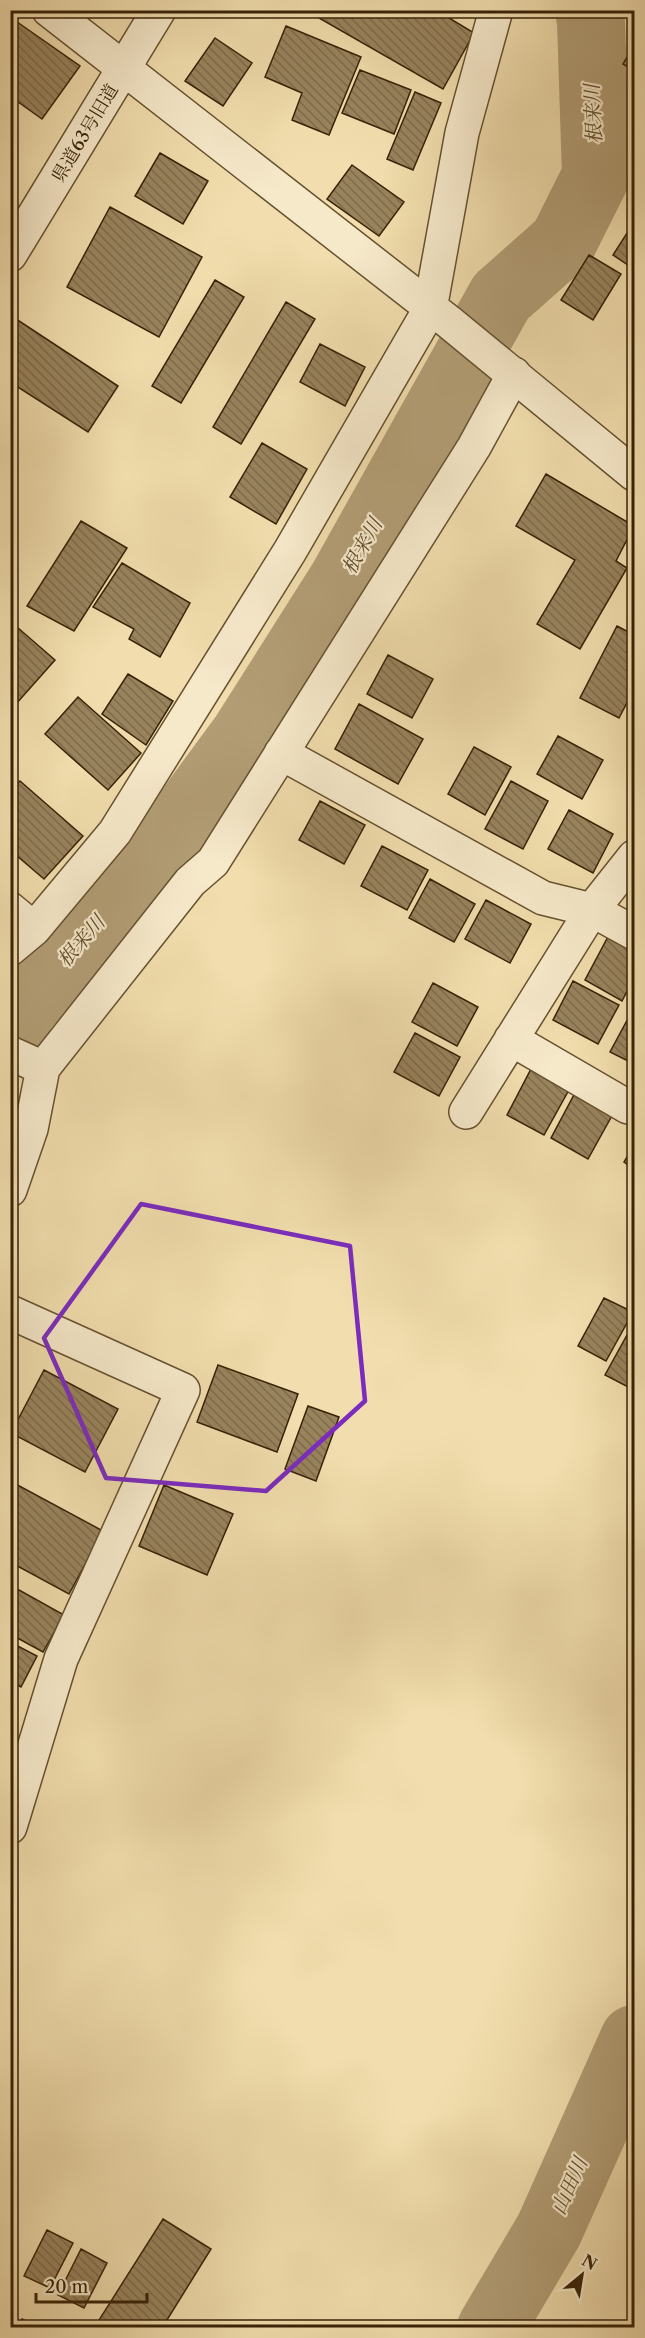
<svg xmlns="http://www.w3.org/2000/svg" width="645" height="2338" viewBox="0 0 645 2338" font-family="'Libre Caslon Text','Noto Serif JP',serif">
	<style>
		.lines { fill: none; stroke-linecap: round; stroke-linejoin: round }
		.river { stroke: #b29d75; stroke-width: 68 }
		.building { fill: url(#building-back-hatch); stroke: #372207; stroke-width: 1.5 }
		.minor-casing { stroke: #665130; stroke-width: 36 }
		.tertiary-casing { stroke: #665130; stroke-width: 36 }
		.minor { stroke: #f6e9ca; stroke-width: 33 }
		.tertiary { stroke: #f6e9ca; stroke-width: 33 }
		.marked { fill: none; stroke: #7b2cbf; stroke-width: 4.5; stroke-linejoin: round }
		.labels { text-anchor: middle; stroke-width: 4.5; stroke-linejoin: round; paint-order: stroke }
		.street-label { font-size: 18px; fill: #372207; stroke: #f6e9ca }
		.water-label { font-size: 20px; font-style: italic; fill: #624d2e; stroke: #f6e9ca }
	</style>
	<defs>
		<pattern id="building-back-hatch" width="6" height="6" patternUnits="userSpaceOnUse" patternTransform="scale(1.5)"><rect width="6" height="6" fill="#98835d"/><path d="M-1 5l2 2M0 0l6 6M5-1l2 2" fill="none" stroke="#7d6b4b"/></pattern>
	</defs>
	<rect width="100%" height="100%" fill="#f1ddad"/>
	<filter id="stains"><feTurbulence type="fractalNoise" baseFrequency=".00333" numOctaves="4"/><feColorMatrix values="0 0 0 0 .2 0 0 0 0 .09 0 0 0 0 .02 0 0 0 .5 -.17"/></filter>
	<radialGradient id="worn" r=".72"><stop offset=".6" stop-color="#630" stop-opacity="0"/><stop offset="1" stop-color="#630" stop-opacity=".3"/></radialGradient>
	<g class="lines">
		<!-- river -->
		<path class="river" d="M10,1038L22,1010L157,854L245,734L342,581L501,297L563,242L596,176L591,22L589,10
			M491,2328L549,2230L634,2039"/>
	</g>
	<!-- building -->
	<path class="building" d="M305,10H436L474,33L443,89Z
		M10,17L80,66L42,119L10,96Z
		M286,26L361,57L329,135L292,120L302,93L265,77Z
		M215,38L252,63L223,106L185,81Z
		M634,45V71L623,64Z
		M360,70L411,90L394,134L342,113Z
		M415,92L441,103L413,170L387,159Z
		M160,153L208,181L183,224L135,196Z
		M352,165L404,202L379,236L327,199Z
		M110,207L202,257L159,337L67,287Z
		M634,222V269L613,255Z
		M589,255L621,274L593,320L561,300Z
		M215,280L244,297L181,403L152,386Z
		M286,302L315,319L241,444L213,427Z
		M16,319L118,386L88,432L10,382V328Z
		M320,344L365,367L345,406L300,382Z
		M262,443L307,469L276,524L230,497Z
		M546,474L634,526L616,561L627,568L580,649L537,624L575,560L516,526Z
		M81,521L127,548L74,631L27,606Z
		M122,563L190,603L160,657L129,639L134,629L93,607Z
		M10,621L55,660L16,704L10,698Z
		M617,626L634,635V689L619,718L580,698Z
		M388,655L433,679L412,718L367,694Z
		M128,674L173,701L146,745L102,714Z
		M78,697L141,753L108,790L45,734Z
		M359,704L423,739L398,784L335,749Z
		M558,736L603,760L582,799L537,774Z
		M474,747L511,767L485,815L448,794Z
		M20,781L83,836L44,879L10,850V791Z
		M511,781L548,801L523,849L485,829Z
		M320,801L365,825L344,864L299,840Z
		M569,810L613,834L593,873L548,849Z
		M382,846L428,870L407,910L361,886Z
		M430,879L475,904L454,942L409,918Z
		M486,900L531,924L510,963L465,939Z
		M610,933L634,946V978L622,1001L585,980Z
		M573,981L619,1005L598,1044L553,1020Z
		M433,983L478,1007L457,1046L412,1022Z
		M631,1013L634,1015V1064L610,1052Z
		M415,1033L460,1057L439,1096L394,1072Z
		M532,1067L570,1088L544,1135L507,1115Z
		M576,1091L614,1112L588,1159L551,1138Z
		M634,1145V1169L624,1162Z
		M604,1298L633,1312L606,1361L578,1346Z
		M632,1326L634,1328V1390L605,1375Z
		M218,1365L298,1394L277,1452L197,1422Z
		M44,1370L118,1409L85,1472L11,1433Z
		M308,1406L339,1417L316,1481L285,1469Z
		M10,1481L103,1531L69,1594L10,1562Z
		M164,1485L233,1514L207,1575L139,1546Z
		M10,1585L64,1615L43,1652L10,1634Z
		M10,1642L37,1656L21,1687L10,1681Z
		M163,2219L211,2249L162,2328H94Z
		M47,2230L73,2243L50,2288L24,2276Z
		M81,2249L107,2263L84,2308L58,2295Z
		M22,2319L40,2328H18Z"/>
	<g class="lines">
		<!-- minor casing -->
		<g class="minor-casing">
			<path id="minor" d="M281,753L543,898L592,910L634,857
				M10,909L34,929
				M10,949L34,929L115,832L290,551L430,309L462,133L496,10
				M511,1039L628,1107
				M10,1053L43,1068L190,882L213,862L474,447L514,374
				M466,1112L592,910L634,933
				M10,1190L31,1129L43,1068
				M10,1312L183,1390L61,1659L10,1827"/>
		</g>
		<!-- tertiary casing -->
		<g class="tertiary-casing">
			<path id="tertiary" d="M49,10L449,322L634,474
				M10,255L159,10"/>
		</g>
		<!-- minor -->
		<use href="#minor" class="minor"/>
		<!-- tertiary -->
		<use href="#tertiary" class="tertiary"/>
	</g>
	<!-- marked area -->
	<path class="marked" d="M141,1204L350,1246L365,1401L266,1491L106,1478L44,1338Z"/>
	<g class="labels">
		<!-- street labels -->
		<g class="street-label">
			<text transform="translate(85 133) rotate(-59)" y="6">県道63号旧道</text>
		</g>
		<!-- water labels -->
		<g class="water-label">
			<text transform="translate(593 114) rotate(-93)" y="7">根来川</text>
			<text transform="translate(362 546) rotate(-61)" y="7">根来川</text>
			<text transform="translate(81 941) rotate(-49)" y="7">根来川</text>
			<text transform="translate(569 2186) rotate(-66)" y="7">山田川</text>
		</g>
	</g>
	<!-- margin -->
	<rect width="645" height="2338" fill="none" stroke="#f1ddad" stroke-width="36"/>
	<rect x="12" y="12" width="621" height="2314" fill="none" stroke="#372207" stroke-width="3"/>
	<rect x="18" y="18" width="609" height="2302" fill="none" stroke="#372207" stroke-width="1.5"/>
	<!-- north arrow -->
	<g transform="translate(582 2275) rotate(30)" stroke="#f6e9ca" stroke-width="4.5" paint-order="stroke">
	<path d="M0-4.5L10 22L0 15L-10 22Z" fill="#372207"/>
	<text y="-9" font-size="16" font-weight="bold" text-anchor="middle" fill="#372207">N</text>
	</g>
	<!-- scale -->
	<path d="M36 2293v9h111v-9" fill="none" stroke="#372207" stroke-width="3"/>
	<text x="45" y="2293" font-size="18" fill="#372207" stroke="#f6e9ca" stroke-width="4.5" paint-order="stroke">20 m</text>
	<rect width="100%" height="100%" filter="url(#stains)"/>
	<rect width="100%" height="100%" fill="url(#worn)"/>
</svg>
